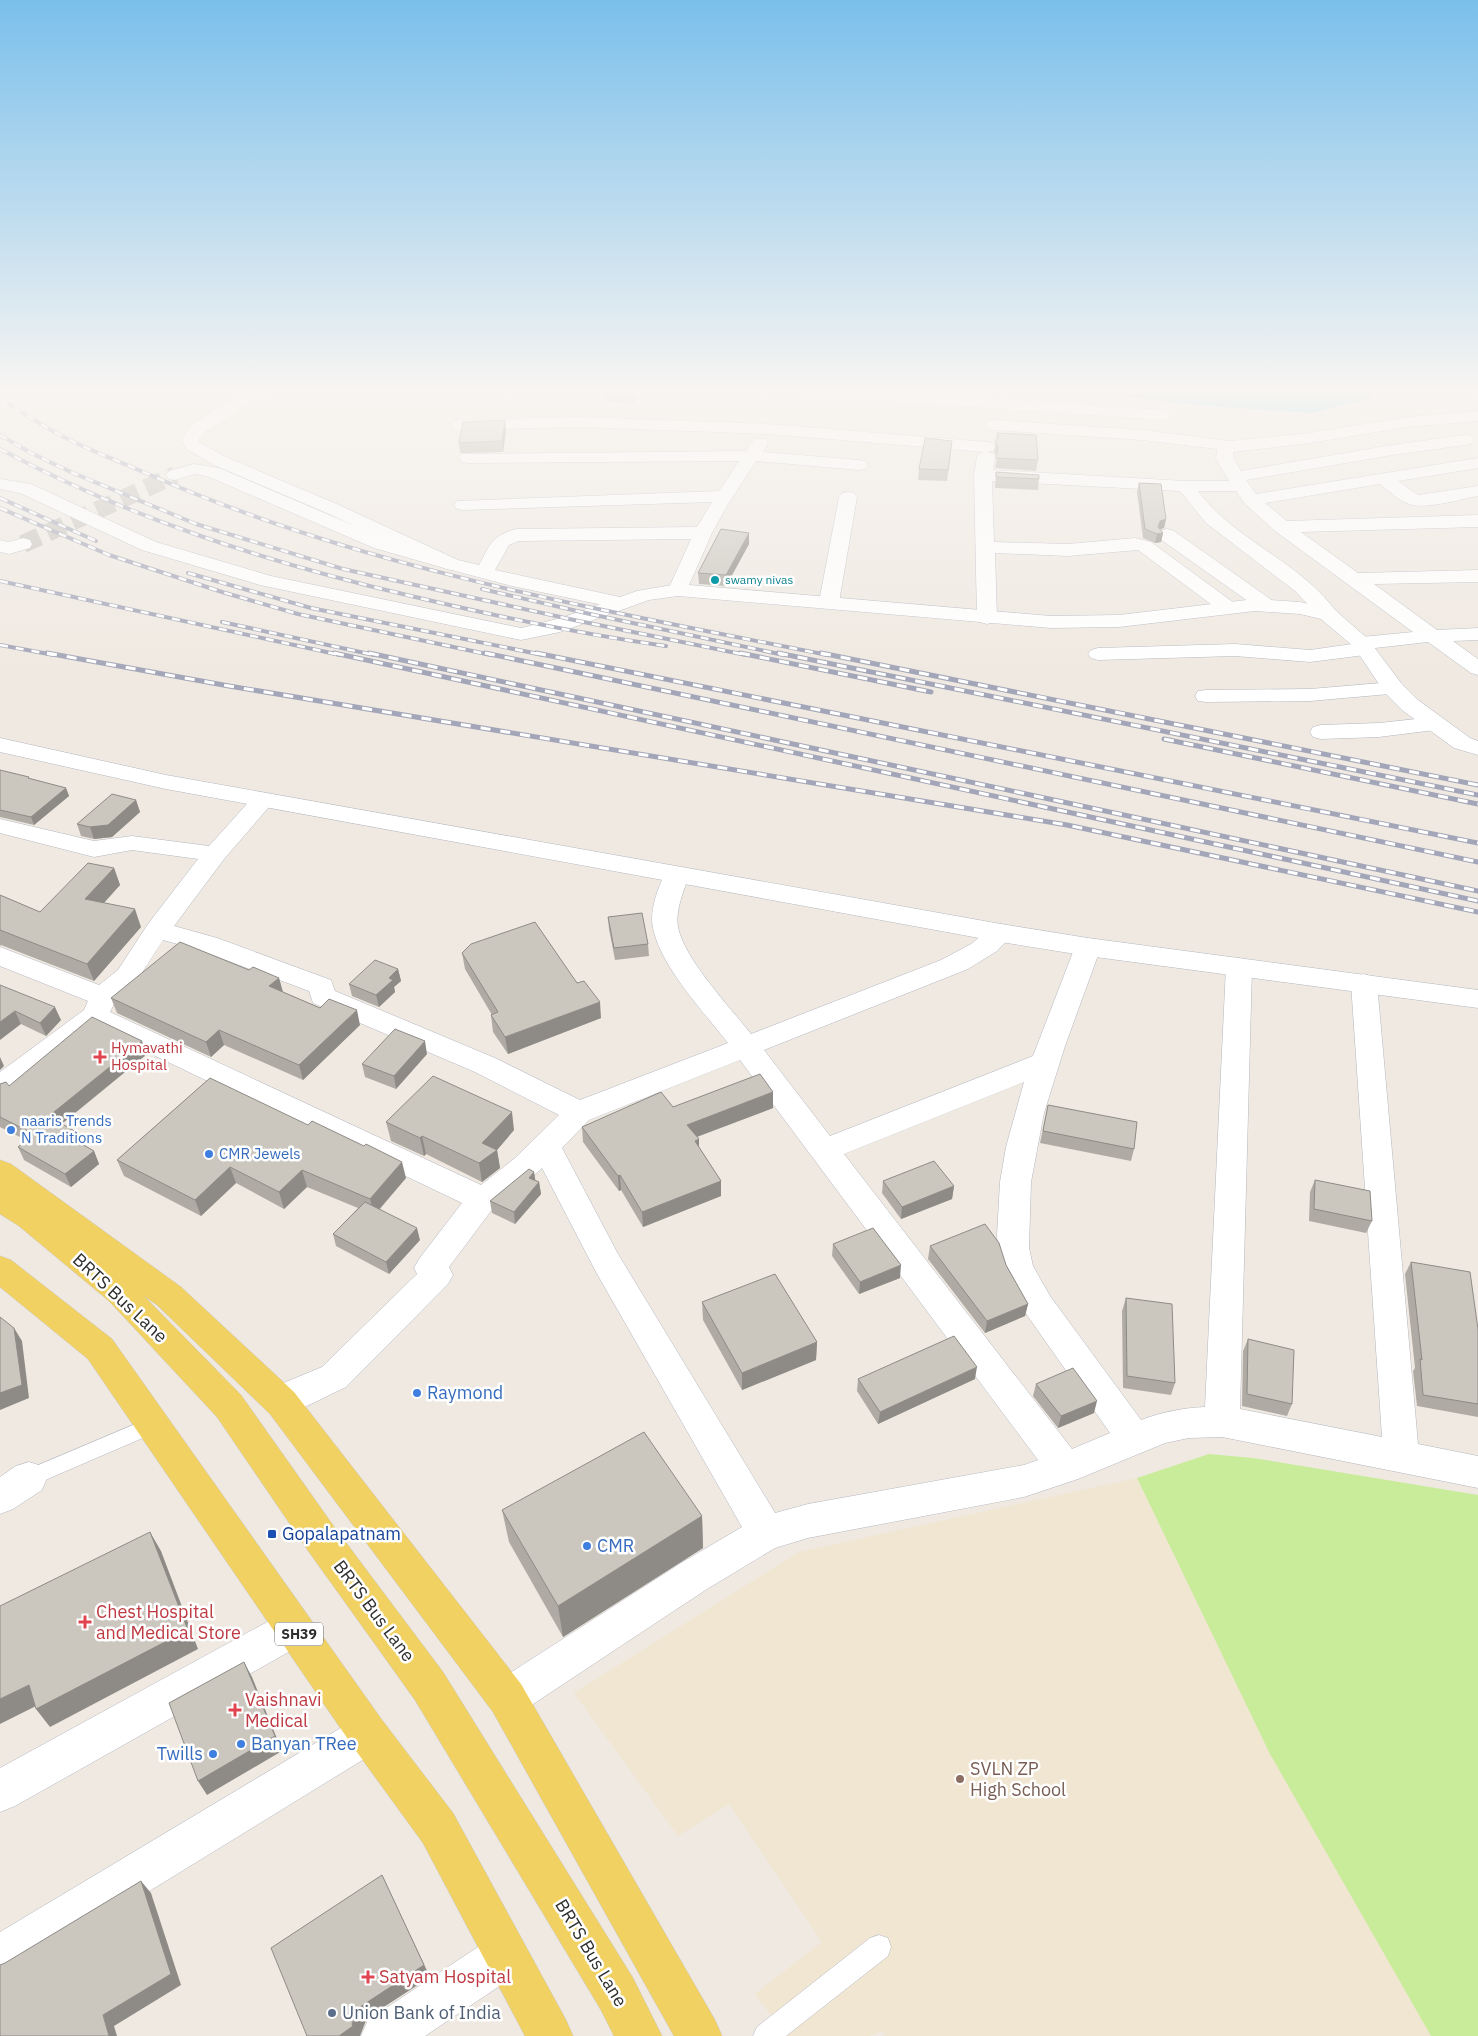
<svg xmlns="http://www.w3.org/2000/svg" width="1478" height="2036" viewBox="0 0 1478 2036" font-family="'IBM Plex Sans',sans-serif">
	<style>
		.education { fill: #f0e6d1 }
		.pitch { fill: #c9ec9a }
		.water { fill: #75cff0 }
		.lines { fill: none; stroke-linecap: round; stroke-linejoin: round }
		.secondary-tunnel { stroke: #c8c4bd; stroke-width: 18; stroke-dasharray: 18 9; stroke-linecap: butt }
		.lane-casing { stroke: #b4b7c1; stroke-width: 1 }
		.street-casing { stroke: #b4b7c1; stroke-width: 1 }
		.secondary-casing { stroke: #b4b7c1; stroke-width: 1 }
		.primary-casing { stroke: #c9c9c9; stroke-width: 1 }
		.lane { fill: #fff; fill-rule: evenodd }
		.street { fill: #fff; fill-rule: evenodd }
		.secondary { fill: #fff; fill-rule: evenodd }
		.primary { fill: #f2d163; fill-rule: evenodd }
		.rail-far1-casing { stroke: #a3a6b8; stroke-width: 4 }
		.rail-casing { stroke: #a3a6b8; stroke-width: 5 }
		.rail-far1 { stroke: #fff; stroke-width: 2.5; stroke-dasharray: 8; stroke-linecap: butt }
		.rail { stroke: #fff; stroke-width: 3; stroke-dasharray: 10; stroke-linecap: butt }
		.wall { fill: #afaba4 }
		.shaded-wall { fill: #8e8b86 }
		.building { fill: #cbc7bf; stroke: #8e8b86 }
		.culture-dot { fill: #0f9aa8; stroke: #fff; stroke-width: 2 }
		.health-dot { fill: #e0444e; stroke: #fff; stroke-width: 2 }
		.shop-dot { fill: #3f7fe0; stroke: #fff; stroke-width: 2 }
		.transit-dot { fill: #1a4fb4; stroke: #fff; stroke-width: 2 }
		.education-dot { fill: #8d6e63; stroke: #fff; stroke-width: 2 }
		.service-dot { fill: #5c6f8a; stroke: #fff; stroke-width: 2 }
		.labels { text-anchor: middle; stroke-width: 5; stroke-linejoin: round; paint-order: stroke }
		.far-culture-label { font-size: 12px; fill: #0d838f; stroke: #fff; text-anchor: start }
		.shield { fill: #fff; stroke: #6d6d6d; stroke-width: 1 }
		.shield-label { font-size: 14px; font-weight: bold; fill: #2e2e2e }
		.health-label { font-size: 15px; fill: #be3a42; stroke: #fff; text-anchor: start }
		.shop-label { font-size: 15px; fill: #366cbe; stroke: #fff; text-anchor: start }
		.near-street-label { font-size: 18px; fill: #2e2e2e; stroke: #fff }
		.near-shop-label { font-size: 18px; fill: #366cbe; stroke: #fff; text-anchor: start }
		.near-transit-label { font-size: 18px; fill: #164399; stroke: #fff; text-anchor: start }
		.near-health-label { font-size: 18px; fill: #be3a42; stroke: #fff; text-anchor: start }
		.near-education-label { font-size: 18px; fill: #785e54; stroke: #fff; text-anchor: start }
		.near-service-label { font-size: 18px; fill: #4e5e75; stroke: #fff; text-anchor: start }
	</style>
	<rect width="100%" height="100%" fill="#efe9e1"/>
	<!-- education -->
	<path class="education" d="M1137,1478L1270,1754L1431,2036H885L882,2031L869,2036H787L755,1994L822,1942L729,1804L678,1836L574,1693L799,1552Z"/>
	<!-- pitch -->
	<path class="pitch" d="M1209,1454L1253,1458L1478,1495V2036H1431L1270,1754L1137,1478Z"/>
	<!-- water -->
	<path class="water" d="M1087,389H1371V398L1312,413L1194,405L1106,394Z"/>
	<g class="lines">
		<!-- secondary-tunnel -->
		<path class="secondary-tunnel" d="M23,544L175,475"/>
		<!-- lane casing -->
		<g class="lane-casing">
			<path id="lane" d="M152,1417L159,1419L162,1425L159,1431L36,1484L29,1487L22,1484L19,1478L22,1472Z
				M879,1935L888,1938L891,1947L888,1956L786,2036H753L757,2027L870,1938Z"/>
		</g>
		<!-- street casing -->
		<g class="street-casing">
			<path id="street" d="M249,389H268L266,392L205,432L199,439V442L226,457L339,505L458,560L479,565C490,545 491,536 516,529L697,527L712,502L463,510L457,509L454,505L457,501L719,491L739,461L468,463L462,462L459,458L462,454L746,451L754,439H766L768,443L763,452L859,460L865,461L868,465L865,469L859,470L756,461L727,506L712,533L685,594L678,596L671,594L668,590L691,539L519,541L509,545L495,570L629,599L632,603L629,607L622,609L512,586L444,568L327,513L214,465L185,448L182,438L193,424Z
				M776,389H853L1163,410L1169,412L1171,415L1169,418L1163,420L784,394L778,392Z
				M1478,411V421L1407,427L1310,443L1233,452L1234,459L1241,471L1392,445L1465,435L1471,436L1473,440L1471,444L1465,445L1392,455L1246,480L1256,494L1478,458V468L1398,481L1418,495L1478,486V496C1461,499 1424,510 1409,504C1398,500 1389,491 1380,484L1265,503L1287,521L1478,515V527L1301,532L1358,573L1478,570V582L1374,584L1437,630L1478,628V640L1453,641L1478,659V675L1471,673L1428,642L1375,648L1372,653L1365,655L1310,662L1235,656L1098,660L1091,658L1088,654L1091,650L1098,648L1235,644L1310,650L1352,644L1354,639L1361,637L1413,632L1275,531L1245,504L1236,491H1198C1236,542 1302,562 1338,614L1335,618L1328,620L1321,618L1295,591L1206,523L1180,491L992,481L994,542L1068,544L1135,538L1151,542L1234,603L1237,607L1234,611L1227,613L1220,611L1138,550L1068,556L995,553L997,618L994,622L987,624L980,622L977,618L974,475L977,457L980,453L985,452L768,434L579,427L460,430L454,429L452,425L454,421L460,420L579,417L768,424L987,442L993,443L996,447L993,451L987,452L992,453L995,457L993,470L1185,481H1229L1216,459L1217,449L1142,440L994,430L988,429L986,425L988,421L994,420L1142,430L1230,441L1310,433L1407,417Z
				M848,492L854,493L857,497L839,602L836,606L829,608L822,606L819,602L839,497L842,493Z
				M1167,529L1174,531L1273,601L1276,605L1273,609L1266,611L1259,609L1160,539L1158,535L1160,531Z
				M1393,682L1401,683L1404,688L1401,693L1310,701L1206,702L1198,701L1195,696L1198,691L1206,690L1310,689Z
				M1435,717L1443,719L1446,724L1443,729L1379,737L1321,739L1313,737L1310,732L1313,727L1321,725L1379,723Z
				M263,793L271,795L275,800L224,859L174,926L217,938L331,980L335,991L495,1058L580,1100L728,1043C703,1011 661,967 653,928C649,911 659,883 668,869L677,867L686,869L689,875C684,891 675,910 678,927C684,959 730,1007 751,1034L941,960L971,944L992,927L1001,924L1010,927L1014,933L997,951L968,969L764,1050L830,1136L1033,1056L1075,947L1079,941L1088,938L1097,941L1101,947L1065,1046L1044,1113L1031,1182L1029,1248L1033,1266L1050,1296L1141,1420C1162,1412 1183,1408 1205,1407L1226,967L1230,961L1239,958L1248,961L1252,967L1240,1409L1382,1437L1351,983L1355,977L1364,974L1373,977L1377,983L1418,1444L1478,1456V1488L1222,1437L1189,1438L1165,1443L1078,1479L1024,1497L808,1538L775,1548L707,1589L521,1712L507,1718L493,1712L487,1698L493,1684L681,1563L742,1527L596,1272L542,1168L519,1190L494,1207L449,1267L453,1275L448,1284L346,1387L282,1418L270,1414L265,1403L270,1392L281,1384L322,1367L417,1274L414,1268L419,1259L462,1203L97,1028L10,1094L0,1097V1072L84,1010L88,1001L0,966V947L99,985L118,970L148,924L198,859L132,850L94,857L0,833V819L94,841L132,836L209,846L255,795ZM163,940L199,950L309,991L313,1003L475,1072L559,1115L515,1158L481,1185L110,1012L115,1002L136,982ZM740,1060L1038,1460L1024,1465L808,1504L775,1513L618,1254L562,1148L589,1120ZM1024,1082L1006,1147L1000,1182L997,1235L999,1260L1005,1276L1027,1315L1110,1433L1072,1449L844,1154Z
				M29,1462L42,1466L47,1478L42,1490L13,1509L0,1514V1477L16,1466Z
				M294,1609L308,1615L313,1628L308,1641L15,1806L0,1812V1768L280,1615Z
				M368,1714L382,1720L388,1734L382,1748L16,1973L0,1979V1932L354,1720Z
				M506,1933L522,1939L528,1955L522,1971L425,2036H361L368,2020L490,1939Z"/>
		</g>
		<!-- secondary casing -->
		<g class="secondary-casing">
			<path id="secondary" d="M194,464L219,468L388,540L458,560L461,564L458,568L451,570L374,548L209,477L195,474L175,480L169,479L166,475L169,471Z
				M0,479L31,484L156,542L271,576L521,628L561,618L637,591L678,584L1051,616L1119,615L1255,599L1300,602L1335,610L1368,639L1401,683L1418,700L1470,738L1478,741V755L1454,748L1402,710L1385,693L1354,647L1321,619L1300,614L1255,611L1119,627L1051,628L678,596L649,600L560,632L521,640L260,585L142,550L20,493L0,489Z
				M23,538L30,540L32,544L30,548L9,554L0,552V540L9,542Z
				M0,738L166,775L1001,924L1088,938L1478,990V1008L1088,956L1001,942L166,789L0,752Z"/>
		</g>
		<!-- primary casing -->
		<g class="primary-casing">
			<path id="primary" d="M0,1160L11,1164L181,1287L294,1392L521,1684L715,2020L722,2036H674L493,1712L270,1414L157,1305L144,1296L241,1395L335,1528L443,1672L633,1978L662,2036H614L601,2010L415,1700L309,1552L217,1417L109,1301L19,1226L0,1214Z
				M0,1256L11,1260L112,1339L382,1720L453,1813L566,2020L573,2036H525L423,1843L354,1748L88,1359L0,1287Z"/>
		</g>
		<!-- lane -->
		<use href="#lane" class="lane"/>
		<!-- street -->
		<use href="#street" class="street"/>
		<!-- secondary -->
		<use href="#secondary" class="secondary"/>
		<!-- primary -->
		<use href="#primary" class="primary"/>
		<!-- rail-far1 casing -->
		<g class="rail-far1-casing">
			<path id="rail-far1" d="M0,399C20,411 40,424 60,435C88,450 119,461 148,474C363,569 598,609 827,655
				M0,435L31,453L73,473L196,524L343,569L574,620L746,655
				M0,449C131,519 267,562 411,596C495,616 580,634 666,646
				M0,498L96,541
				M0,508L109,555L222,592L298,614L491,655
				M188,573L311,608L543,655
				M0,581L340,655
				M482,589L590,614L784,655
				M222,622L374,655
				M0,645L54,655"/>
		</g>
		<!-- rail casing -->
		<g class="rail-casing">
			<path id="rail" d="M47,653L229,686L1067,825L1478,912
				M334,653L1478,901
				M369,653L1478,891
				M485,653L1478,862
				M536,653L1478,843
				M740,653L931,692
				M778,653L1478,795
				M821,653L1478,785
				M1164,739L1478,804"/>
		</g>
		<!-- rail-far1 -->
		<use href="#rail-far1" class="rail-far1"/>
		<!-- rail -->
		<use href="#rail" class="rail"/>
	</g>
	<!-- wall -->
	<path class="wall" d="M640,389L633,403L606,401L605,391Z
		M506,431L503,452L460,453L459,443Z
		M997,433L1038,460L1036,471L995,468L997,457L994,452Z
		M951,451L947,481L918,480L919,469Z
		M996,472L1039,479L1038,490L995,488Z
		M1139,483L1166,519L1164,528L1160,529L1163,533L1161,542L1155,543L1143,538L1137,492Z
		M749,533V544L726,586L699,584L698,573Z
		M0,770L30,779L66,788L69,796L34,825L0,817Z
		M136,800L140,812L112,837L94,839L81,836L77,824Z
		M114,868L120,885L104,903L141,927L94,981L1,945L0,946V895L40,912Z
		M608,917L648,944L649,956L615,960L609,929Z
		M462,953L601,1018L508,1054L493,1032L491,1015H492L465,969Z
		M398,969L401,981L394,987L395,992L379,1007L352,996L349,984Z
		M249,970L279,978L283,992L360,1025L303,1080L224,1045L211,1057L117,1013L111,998Z
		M0,985L61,1020L46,1036L21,1024Z
		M147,1054L62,1124L76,1132L81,1143L94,1151L99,1164L71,1187L24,1160L18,1147L26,1140L0,1127V1084L9,1086Z
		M427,1054L396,1089L365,1077L362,1064Z
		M210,1078L406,1178L380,1209L420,1240L389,1274L336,1246L333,1234L358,1208L307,1187L284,1209L236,1183L201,1216L124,1176L117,1160Z
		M773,1092V1108L697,1137L699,1139V1147L721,1181V1196L643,1227L621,1190L619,1191L583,1142L582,1127L673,1107Z
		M1048,1105L1134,1149L1131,1161L1040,1143Z
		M386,1122L514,1130L497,1150L500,1168L482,1182L426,1154L424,1156L391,1141Z
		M534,1172L535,1180L539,1182L541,1194L515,1224L492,1213L490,1201Z
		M1315,1180L1372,1221L1366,1233L1309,1221L1310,1192Z
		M883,1181L954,1186L952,1199L901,1219L882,1193Z
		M833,1244L900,1278L859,1294L832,1256Z
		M930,1246L1006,1265L1028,1304L1025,1316L985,1333L928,1259Z
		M1411,1262L1478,1329V1417L1417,1406L1413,1371L1415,1368L1405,1274Z
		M1126,1298L1175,1383L1171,1395L1123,1388L1122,1311Z
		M702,1302L817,1342L816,1360L742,1390L703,1320Z
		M1248,1339L1292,1404L1287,1416L1242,1406L1243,1351Z
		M858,1379H975L878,1424L857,1391Z
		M1036,1384L1094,1413L1058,1428L1033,1396Z
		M502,1510L702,1516L703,1548L563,1637L509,1542Z"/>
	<!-- shaded-wall -->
	<path class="shaded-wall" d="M634,389H640L633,403L632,393Z
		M505,420L506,431L503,452L502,441Z
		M1166,519L1164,528L1158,530L1156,536L1160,521Z
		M749,533V544L726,586V575Z
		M1163,533L1161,542L1155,543L1157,534Z
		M66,788L69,796L34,825L31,817Z
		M136,800L140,812L112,837L94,839L90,827Z
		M114,868L120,885L91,917L85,899Z
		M135,909L141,927L94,981L87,964Z
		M398,969L401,981L394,987L395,992L379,1007L376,995L389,978Z
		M279,978L283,993L269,986Z
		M600,1002L601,1018L508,1054L505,1037Z
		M55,1007L61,1020L46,1036L40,1023Z
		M357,1010L360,1025L303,1080L299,1065Z
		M15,1011L21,1024L0,1040V1022Z
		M219,1030L224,1045L211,1057L206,1042Z
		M142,1041L147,1054L55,1129L49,1116Z
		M425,1041L427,1054L396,1089L394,1076Z
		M0,1057L4,1066L0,1070Z
		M773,1092V1108L688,1140L687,1125Z
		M512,1112L514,1130L497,1150L500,1168L482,1182L479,1163L482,1143Z
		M76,1132L81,1145L69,1137Z
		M422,1136L426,1154L424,1156L420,1138Z
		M699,1139V1154L695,1141Z
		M94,1151L99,1164L71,1187L65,1174Z
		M402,1162L406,1178L374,1215L370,1199Z
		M230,1167L236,1183L201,1216L195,1200Z
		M302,1170L307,1187L284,1209L279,1192Z
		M534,1172L536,1184L529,1178Z
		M620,1175L621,1190L619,1191L618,1176Z
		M721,1181V1196L643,1227L642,1212Z
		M539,1182L541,1194L515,1224L514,1212Z
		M954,1186L952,1199L901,1219L902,1207Z
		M417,1228L420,1240L389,1274L386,1262Z
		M901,1265L900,1278L859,1294L860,1282Z
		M1028,1304L1025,1316L985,1333L987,1321Z
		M14,1328L22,1341L29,1398L0,1410V1393Z
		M817,1342L816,1360L742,1390V1373Z
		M977,1367L975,1379L878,1424L880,1412Z
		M1097,1401L1094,1413L1058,1428L1061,1416Z
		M702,1516L703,1548L563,1637L558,1606Z
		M150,1532L161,1551L198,1649L50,1727L36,1709Z
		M244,1662L252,1677L282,1751L207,1795L198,1781Z
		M29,1685L42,1703L0,1724V1699Z
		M382,1875L430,1977L367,2018L360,2036H339L352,2024Z
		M141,1881L151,1893L181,1985L114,2026L117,2036H109L103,2015Z"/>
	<!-- building -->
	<path class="building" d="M606,389H634L632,393L605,391Z
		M505,420L502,441L459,443L463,422Z
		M997,433L1036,435L1038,460L996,458L998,447L995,442L999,437Z
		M925,438L952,441L948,470L919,469Z
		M996,472L1039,475V479L996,477Z
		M1139,483L1161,484L1166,519L1160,521L1158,527L1163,533L1157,534L1145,529Z
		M721,529L749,533L726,575L698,573Z
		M0,770L29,777L28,778L66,788L31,817L0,810Z
		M112,794L136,800L108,825L90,827L77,824Z
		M88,863L114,868L85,899L135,909L87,964L0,930V895L40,912Z
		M642,913L648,944L614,948L608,917Z
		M535,922L577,983L584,981L600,1002L505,1037L491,1015L498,1012L462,953L471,944Z
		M180,942L249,970L253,967L279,978L269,986L320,1008L329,999L357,1010L299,1065L219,1030L206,1042L111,998Z
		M375,960L398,969L389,978L393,980L376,995L349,984Z
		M0,985L55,1007L40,1023L15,1011L0,1022Z
		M92,1017L142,1041L49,1116L76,1132L69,1137L94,1151L65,1174L18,1147L34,1134L0,1117V1084L6,1082L9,1086Z
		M395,1029L425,1041L394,1076L362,1064Z
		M760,1074L773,1092L687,1125L699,1139L695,1141L721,1181L642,1212L620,1175L618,1176L582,1127L661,1092L673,1107Z
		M433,1076L512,1112L482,1143L497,1150L479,1163L422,1136L420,1138L386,1122Z
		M210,1078L308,1125L312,1121L364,1146L366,1144L402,1162L370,1199L302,1170L279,1192L230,1167L195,1200L117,1160Z
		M1048,1105L1137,1122L1134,1149L1043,1131Z
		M934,1161L954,1186L902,1207L883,1181Z
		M529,1169L534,1172L529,1178L539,1182L514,1212L490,1201Z
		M1315,1180L1370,1191L1372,1221L1314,1209Z
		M365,1202L417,1228L386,1262L333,1234Z
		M985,1224L999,1243L1006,1265L1028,1304L987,1321L930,1246Z
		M873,1228L901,1265L860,1282L833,1244Z
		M1411,1262L1470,1272L1478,1329V1404L1423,1395L1420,1359L1422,1360Z
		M775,1274L817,1342L742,1373L702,1302Z
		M1126,1298L1172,1304L1175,1383L1127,1376Z
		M0,1317L14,1328L22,1385L0,1393Z
		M954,1336L977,1367L880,1412L858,1379Z
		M1248,1339L1294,1350L1292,1404L1247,1394Z
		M1073,1368L1097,1401L1061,1416L1036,1384Z
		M644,1432L702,1516L558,1606L502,1510Z
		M150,1532L188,1630L36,1709L29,1685L0,1699V1606Z
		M244,1662L275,1736L198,1781L169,1703Z
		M382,1875L424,1965L360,2007L352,2024L353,2026L339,2036H307L271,1948Z
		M141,1881L171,1974L103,2015L109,2036H0V1965L5,1963Z"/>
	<!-- sky -->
	<linearGradient id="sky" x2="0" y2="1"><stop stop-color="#7abfeb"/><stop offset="0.58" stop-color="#f8f5f2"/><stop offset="1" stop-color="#f8f5f2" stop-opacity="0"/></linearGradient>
	<rect width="1478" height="674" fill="url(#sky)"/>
	<!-- markers -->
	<circle class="culture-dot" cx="715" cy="580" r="5"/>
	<g class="health-dot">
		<path d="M97.5 1049.5h5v5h5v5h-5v5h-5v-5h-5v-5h5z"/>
		<path d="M82.5 1614.5h5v5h5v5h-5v5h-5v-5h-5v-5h5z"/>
		<path d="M232.5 1702.5h5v5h5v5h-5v5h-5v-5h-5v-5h5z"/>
		<path d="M365.5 1969.5h5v5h5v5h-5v5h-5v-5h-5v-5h5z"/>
	</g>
	<g class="shop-dot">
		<circle cx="11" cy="1130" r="5"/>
		<circle cx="209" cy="1154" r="5"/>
		<circle cx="417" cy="1393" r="5"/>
		<circle cx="587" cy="1546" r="5"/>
		<circle cx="241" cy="1744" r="5"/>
		<circle cx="213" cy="1754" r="5"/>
	</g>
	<rect class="transit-dot" x="267" y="1529" width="10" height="10" rx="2.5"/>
	<circle class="education-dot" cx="960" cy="1779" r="5"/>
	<circle class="service-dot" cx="332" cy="2013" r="5"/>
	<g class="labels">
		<!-- far-culture labels -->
		<g class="far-culture-label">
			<text x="725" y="584">swamy nivas</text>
		</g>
		<!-- shield labels -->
		<rect class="shield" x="275" y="1622.5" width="48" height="23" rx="4"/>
		<g class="shield-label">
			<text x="299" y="1639">SH39</text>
		</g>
		<!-- health labels -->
		<g class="health-label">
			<text x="111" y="1053">Hymavathi<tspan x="111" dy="17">Hospital</tspan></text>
		</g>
		<!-- shop labels -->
		<g class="shop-label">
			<text x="21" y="1126">naaris Trends<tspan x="21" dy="17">N Traditions</tspan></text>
			<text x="219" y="1159">CMR Jewels</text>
		</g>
		<!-- near-street labels -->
		<g class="near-street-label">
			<text transform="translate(120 1298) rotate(43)" y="6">BRTS Bus Lane</text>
			<text transform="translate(374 1611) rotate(53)" y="6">BRTS Bus Lane</text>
			<text transform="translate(591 1953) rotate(59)" y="6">BRTS Bus Lane</text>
		</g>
		<!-- near-shop labels -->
		<g class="near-shop-label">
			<text x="427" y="1399">Raymond</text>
			<text x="597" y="1552">CMR</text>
			<text x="251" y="1750">Banyan TRee</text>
			<text x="203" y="1760" text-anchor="end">Twills</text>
		</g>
		<!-- near-transit labels -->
		<g class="near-transit-label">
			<text x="282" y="1540">Gopalapatnam</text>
		</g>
		<!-- near-health labels -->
		<g class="near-health-label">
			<text x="96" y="1618">Chest Hospital<tspan x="96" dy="21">and Medical Store</tspan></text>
			<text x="245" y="1706">Vaishnavi<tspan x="245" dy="21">Medical</tspan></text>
			<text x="379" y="1983">Satyam Hospital</text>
		</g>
		<!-- near-education labels -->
		<g class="near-education-label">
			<text x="970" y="1775">SVLN ZP<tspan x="970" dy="21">High School</tspan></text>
		</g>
		<!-- near-service labels -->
		<g class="near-service-label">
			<text x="342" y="2019">Union Bank of India</text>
		</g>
	</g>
</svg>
